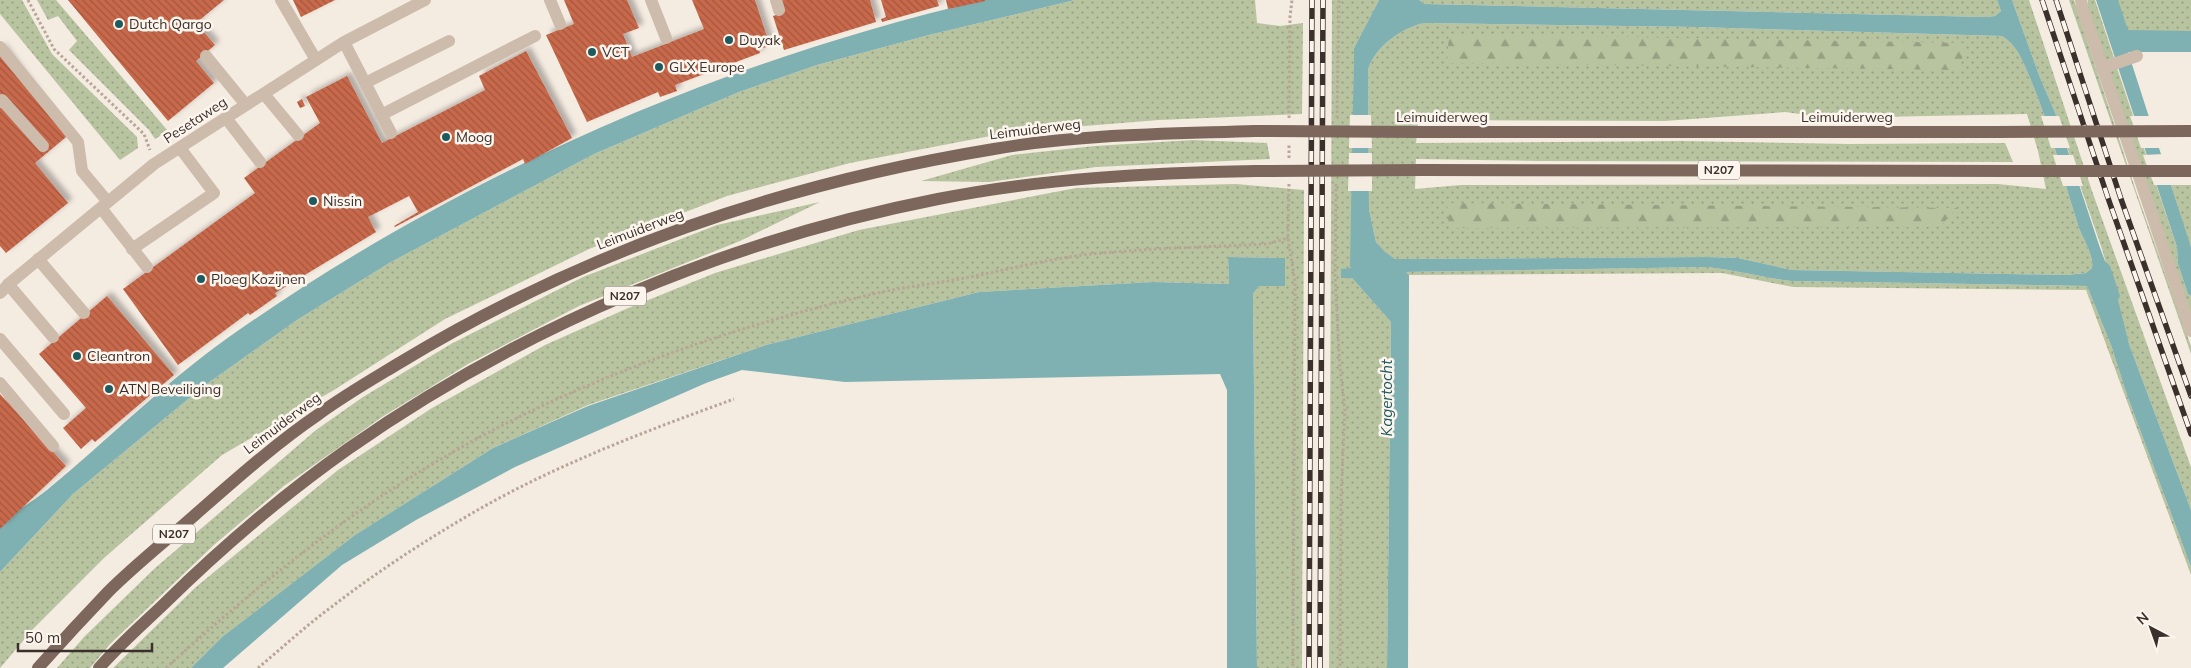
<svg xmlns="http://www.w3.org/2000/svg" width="2191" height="668" viewBox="0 0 2191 668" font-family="Mulish,sans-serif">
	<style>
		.grass { fill: url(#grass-dots); fill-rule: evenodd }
		.forest { fill: url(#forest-firs) }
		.water { fill: #7fb0b2; fill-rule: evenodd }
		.pier { fill: #f4ebe1 }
		.building { fill: url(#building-back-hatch); filter: url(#shadow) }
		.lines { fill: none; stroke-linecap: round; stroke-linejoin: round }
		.path { stroke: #b9a596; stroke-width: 3; stroke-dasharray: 2.5 2.5; stroke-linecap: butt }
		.minor { stroke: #cdbbac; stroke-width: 12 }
		.major { stroke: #7d675c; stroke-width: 12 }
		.rail-casing { stroke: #3b302b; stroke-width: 5.5 }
		.rail { stroke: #fbf5ee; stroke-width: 4; stroke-dasharray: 11; stroke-linecap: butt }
		.major-bridge { stroke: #7d675c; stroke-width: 12 }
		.poi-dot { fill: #1f5a5e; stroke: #fbf5ee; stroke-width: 2 }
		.labels { text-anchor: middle; stroke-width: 5; stroke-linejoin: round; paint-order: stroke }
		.shield { fill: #fbf5ee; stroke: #756b66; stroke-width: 1 }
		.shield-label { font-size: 12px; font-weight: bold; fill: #3b302b }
		.poi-label { font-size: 14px; fill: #3b302b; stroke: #fbf5ee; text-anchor: start }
		.street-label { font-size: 14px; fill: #3b302b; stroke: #fbf5ee }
		.water-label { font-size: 15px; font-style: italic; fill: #1f5a5e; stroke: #fbf5ee }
	</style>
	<defs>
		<pattern id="grass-dots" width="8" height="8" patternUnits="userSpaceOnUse" patternTransform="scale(1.25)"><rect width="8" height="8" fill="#b8c4a0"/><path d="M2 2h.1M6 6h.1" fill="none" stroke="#97a083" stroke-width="1.8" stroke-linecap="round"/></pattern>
		<pattern id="forest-firs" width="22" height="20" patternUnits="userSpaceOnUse" patternTransform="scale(1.25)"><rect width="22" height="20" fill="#b8c4a0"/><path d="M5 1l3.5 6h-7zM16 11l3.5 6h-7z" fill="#97a083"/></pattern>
		<pattern id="building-back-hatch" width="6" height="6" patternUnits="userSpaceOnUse" patternTransform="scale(1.25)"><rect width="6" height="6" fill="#c8694b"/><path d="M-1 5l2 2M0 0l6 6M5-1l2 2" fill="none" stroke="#a4573f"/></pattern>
		<filter id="shadow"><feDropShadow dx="4.5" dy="-4.5" stdDeviation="2.5" flood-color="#0004"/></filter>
	</defs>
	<rect width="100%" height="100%" fill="#f4ebe1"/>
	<!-- grass -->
	<path class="grass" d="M0,0H22L52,54L137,137L138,148L120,160L0,14Z
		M37,0H56L168,131L155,139L149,130L69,50L77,41L58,16L48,20Z
		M1075,0H1255L1257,23L1280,26L1303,23L1302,114L1159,120L1011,132L850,163L727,196L589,249L445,319L334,390L222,455L104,558L33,629L0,668V572L73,494L204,386L297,320L391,262L594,154L739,92L817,65L929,35Z
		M1332,0H1379L1354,48L1352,269H1341V278H1352L1391,322L1387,668H1329Z
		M1419,0H1997L2001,11L1995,16L1986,17L1425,4Z
		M2012,0H2029L2092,191L2191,467V510L2129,344L2102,249L2056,115L2039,75Z
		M2069,0H2074L2136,191L2191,346V354Z
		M2088,0H2095L2114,58L2104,61L2087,6Z
		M2111,0H2191V34L2122,32Z
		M1424,23L1695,27L2002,36C2010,41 2015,47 2020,56C2046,109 2060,169 2078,225C2082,238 2094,254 2092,268L2086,273L2067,275L1792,270L1738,258L1707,257L1395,259L1385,253L1376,242L1369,209L1368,70C1375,46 1402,28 1424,23ZM1785,112L1830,118L2027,114L2038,151L2046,189L1998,184L1461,185L1415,189L1416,159L1539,161L2013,162L2005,143L1849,144L1682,141L1416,143L1419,113L1436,120L1665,121Z
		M2117,68L2177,247L2178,264L2188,294L2191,296V315L2107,71Z
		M1193,140L1267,143L1270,159L1096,167L989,182L921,181L1012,155L1095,146Z
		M1236,184L1304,190L1302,668H1257L1253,294L1259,286L1285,285V258L1228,257L1229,284L1153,282L979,292L766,345L588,405L493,448L355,535L222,637L191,668H113L196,587L338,470L432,408L545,345L626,309L715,273L859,230L1076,188Z
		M2171,185H2191V247L2189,242Z
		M820,202L740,241L579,306L468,364L382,417L284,486L215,544L110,644L90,668H57L84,637L154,569L316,430L363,397L451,344L583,277L717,225Z
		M1707,267C1736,270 1763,278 1792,281L2087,286L2111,345L2127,395L2191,567V575L2086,290L1793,287L1722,273L1409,275L1405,272Z"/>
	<!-- forest -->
	<path class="forest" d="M1449,34L1967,43L1959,70L1447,63Z
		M1447,203L1958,208L1939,227L1449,228Z"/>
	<!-- water -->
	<path class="water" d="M984,0H1075L929,35L817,65L739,92L594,154L391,262L297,320L204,386L73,494L0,572V522C15,512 32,502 47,490C108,440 164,383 229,337C456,177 714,63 984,0Z
		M1379,0H1419L1425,4L1986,17L1995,16L2001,11L1997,0H2012L2039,75L2056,115L2099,245L2105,261L2110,266L2120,296L2118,300L2129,344L2191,510V567L2127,395L2111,345L2087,286L1792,281C1763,278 1736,270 1707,267L1406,272L1409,275L1408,668H1387L1391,322L1352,278H1341V269L1352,268L1350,267L1354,48ZM1424,23L1695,27L2002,36C2010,41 2015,47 2020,56C2046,109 2060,169 2078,225C2082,238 2094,254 2092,268L2086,273L2067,275L1792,270L1738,258L1707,257L1395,259L1385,252L1376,242L1369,209L1368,70C1375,46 1402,28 1424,23Z
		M2096,0H2118L2128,30L2191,31V52H2128L2191,247V296L2188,294L2178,264L2177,247Z
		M1228,257L1285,258V286H1259L1253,294L1257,668H1227V390L1220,374L845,382L742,370L706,383L515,467L416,520L342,565L223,668H191L222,637L355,535L493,448L588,406L766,345L979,292L1153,282L1229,284Z"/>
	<!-- pier -->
	<path class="pier" d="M1350,115H1371L1372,148H1349Z
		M2041,116H2059L2070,148H2051Z
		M2130,116H2151L2162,148H2141Z
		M1349,153H1372V191H1348Z
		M2164,154L2173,185H2154L2143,155Z
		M2053,155H2073L2083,186H2063Z"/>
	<!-- building -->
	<path class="building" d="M68,0H224L196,23L215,45L196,61L214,83L168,121Z
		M293,0H335L301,17Z
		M564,0H627L639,28L623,34L632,57L704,29L692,0H755L770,46L759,49L760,53L675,85L677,91L660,97L658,92L587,122L546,35L574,24Z
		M781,0H870L876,22L784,50L773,16L785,12Z
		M881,0H937L939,6L882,22L881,19L886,17Z
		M946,0H985V1L948,9Z
		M0,46L66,137L35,163L68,203L6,253L0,246Z
		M526,51L572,138L525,164L523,159L395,227L394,226L418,212L409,196L368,217L376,232L275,293L277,296L250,315L248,313L178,365L123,289L255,193L244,178L320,123L306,97L347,76L382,143L485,90L479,76Z
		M302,99L305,106L300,108L297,102Z
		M107,296L174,375L95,442L92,439L81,449L63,428L86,408L39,354Z
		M0,394L66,466L0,529Z"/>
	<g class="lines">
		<!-- path -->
		<path class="path" d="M28,0L54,49L144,134L150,150
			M1289,118L1290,17L1292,0
			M1337,118L1339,0
			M1289,158V144
			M1289,184L1288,238L1295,282L1293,668
			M1336,184L1335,276L1340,368L1345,410L1341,496L1340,668
			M166,668C251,591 341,517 441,459C571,382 734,325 882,292C906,287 930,284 954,280C999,272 1045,259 1091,254C1149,248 1208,247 1267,244L1288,238
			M258,668C283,647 308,624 334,605C381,569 432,536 483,507C563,462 649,430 734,399"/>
		<!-- minor -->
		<path class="minor" d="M281,0L316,60
			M550,0L560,24
			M651,0L666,38
			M776,0L779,10
			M2081,0L2082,7L2191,331
			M344,42L391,133
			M0,47L78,142L82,171L108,202
			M206,56L246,105
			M2102,68L2137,56
			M365,83L449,41
			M264,94L298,135
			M0,102L2,100L43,146
			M381,115L535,36
			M226,118L260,162
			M101,208L147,267
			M132,249L214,193L180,148
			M38,259L84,313
			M8,284L53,337
			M0,293L11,282L154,164L344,42L425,0
			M0,339L64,414
			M0,383L53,446"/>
		<!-- major -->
		<path class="major" d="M1423,132H1995
			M1423,170L2014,171
			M38,668C61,642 84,617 108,592C136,564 167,540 196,514C236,479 275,444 319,414C345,395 373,379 401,362C585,251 781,184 994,149C1080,134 1168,134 1255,131
			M99,668C119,645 142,625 164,604C221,548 283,495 348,449C523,326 729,240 938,199C1043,178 1150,173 1256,171"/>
		<!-- rail casing -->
		<g class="rail-casing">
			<path id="rail" d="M2042,0L2108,198L2191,434
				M2056,0L2121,199L2191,396
				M1309,668L1312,0
				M1320,668L1323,0"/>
		</g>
		<!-- rail -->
		<use href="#rail" class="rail"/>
		<!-- major-bridge -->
		<path class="major-bridge" d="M1255,131L1423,132
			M1995,132L2191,131
			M1256,171L1423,170
			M2014,171H2191"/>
	</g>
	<!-- markers -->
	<g class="poi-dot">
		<circle cx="119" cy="24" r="5"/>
		<circle cx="729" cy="40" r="5"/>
		<circle cx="592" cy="52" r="5"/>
		<circle cx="659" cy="67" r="5"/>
		<circle cx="446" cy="137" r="5"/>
		<circle cx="313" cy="201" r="5"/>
		<circle cx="201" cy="279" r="5"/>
		<circle cx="77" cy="356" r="5"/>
		<circle cx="109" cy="389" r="5"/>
	</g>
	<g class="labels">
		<!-- shield labels -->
		<g class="shield">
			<rect x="1698" y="160.5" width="42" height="19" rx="4"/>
			<rect x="604" y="286.5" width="42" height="19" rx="4"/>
			<rect x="153" y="524.5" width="42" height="19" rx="4"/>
		</g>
		<g class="shield-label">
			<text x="1719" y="174">N207</text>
			<text x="625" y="300">N207</text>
			<text x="174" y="538">N207</text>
		</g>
		<!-- poi labels -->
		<g class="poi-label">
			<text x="129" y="29">Dutch Qargo</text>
			<text x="739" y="45">Duyak</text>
			<text x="602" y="57">VCT</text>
			<text x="669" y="72">GLX Europe</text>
			<text x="456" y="142">Moog</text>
			<text x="323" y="206">Nissin</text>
			<text x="211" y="284">Ploeg Kozijnen</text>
			<text x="87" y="361">Cleantron</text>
			<text x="119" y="394">ATN Beveiliging</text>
		</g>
		<!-- street labels -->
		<g class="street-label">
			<text x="1442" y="122">Leimuiderweg</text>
			<text x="1847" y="122">Leimuiderweg</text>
			<text transform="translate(195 120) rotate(-33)" y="5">Pesetaweg</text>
			<text transform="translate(1035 129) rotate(-7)" y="5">Leimuiderweg</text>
			<text transform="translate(640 229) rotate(-21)" y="5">Leimuiderweg</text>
			<text transform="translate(282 423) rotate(-37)" y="5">Leimuiderweg</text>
		</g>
		<!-- water labels -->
		<g class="water-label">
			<text transform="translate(1387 398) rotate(-90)" y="5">Kagertocht</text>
		</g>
	</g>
	<!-- north arrow -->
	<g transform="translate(2151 628) rotate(319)" stroke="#fbf5ee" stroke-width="4" paint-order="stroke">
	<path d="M0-4L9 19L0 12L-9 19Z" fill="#3b302b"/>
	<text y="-8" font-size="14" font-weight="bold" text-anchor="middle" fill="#3b302b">N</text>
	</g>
	<!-- scale -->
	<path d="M18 643v8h134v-8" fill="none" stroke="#3b302b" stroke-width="2.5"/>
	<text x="25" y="643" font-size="15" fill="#3b302b" stroke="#fbf5ee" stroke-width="4" paint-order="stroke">50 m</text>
</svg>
